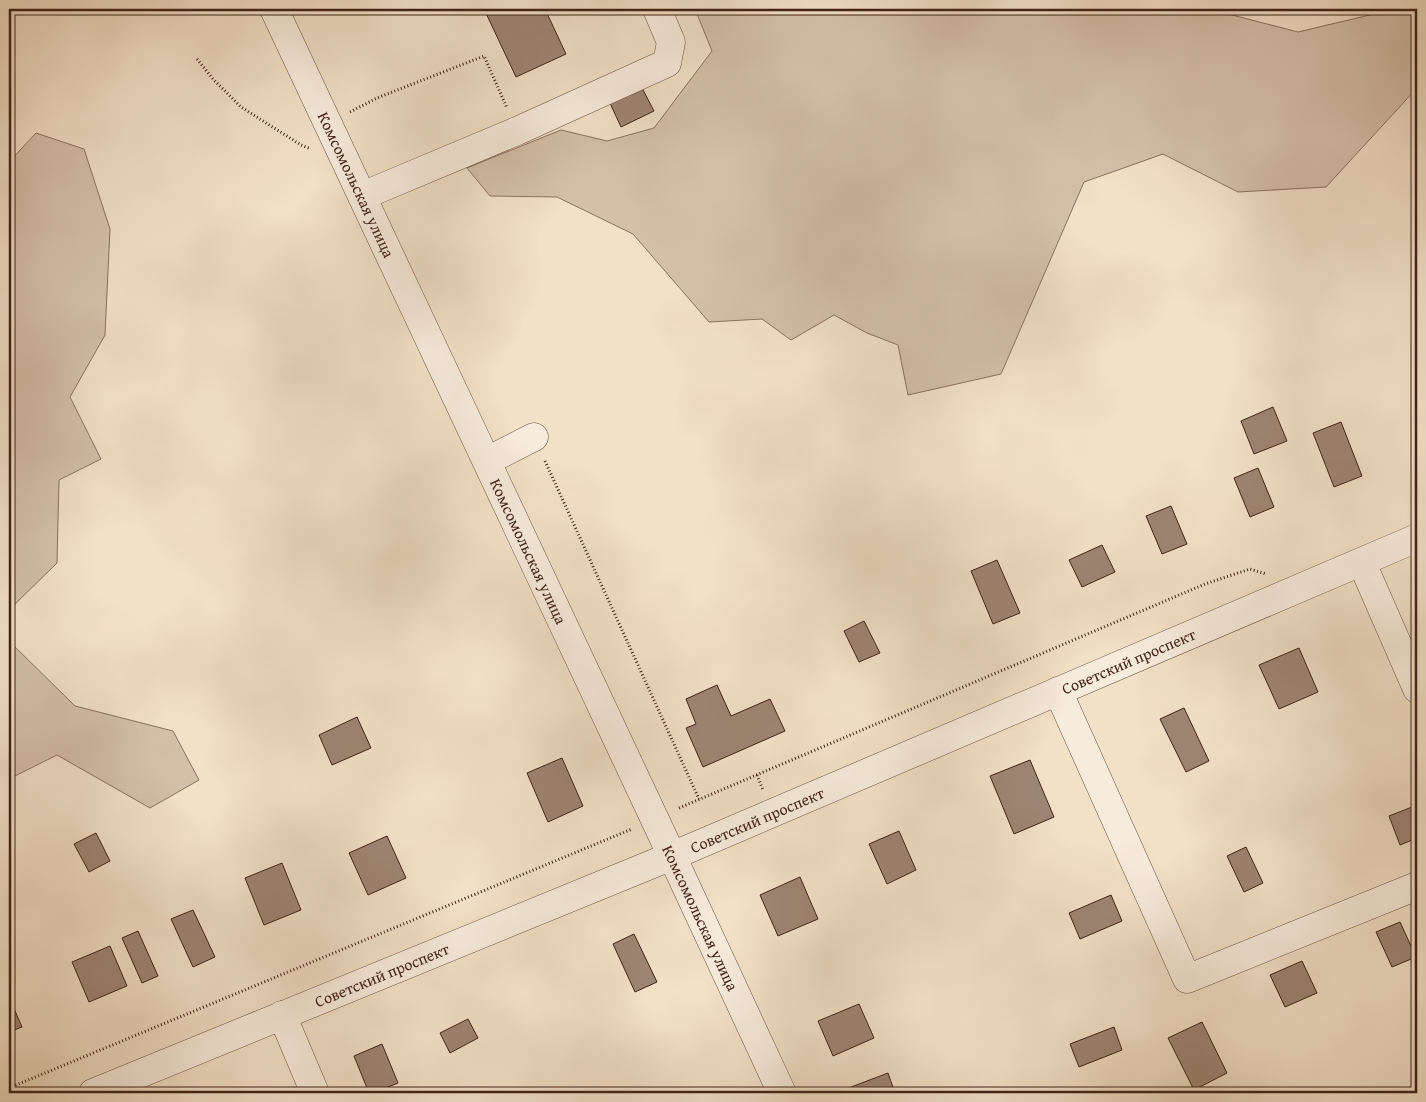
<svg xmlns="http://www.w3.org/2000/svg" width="1426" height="1102" viewBox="0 0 1426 1102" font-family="'Gentium Book Plus',serif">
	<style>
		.green { fill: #d4c0a9; stroke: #8a7260 }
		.building { fill: #9d8573; stroke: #412317 }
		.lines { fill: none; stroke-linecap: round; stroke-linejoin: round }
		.minor-casing { stroke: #6d5243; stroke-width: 29 }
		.path { stroke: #412317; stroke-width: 3; stroke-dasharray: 1 2.5; stroke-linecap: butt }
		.minor { stroke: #f7ebdb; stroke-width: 28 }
		.labels { text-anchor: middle; stroke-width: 4.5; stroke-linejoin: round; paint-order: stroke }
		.street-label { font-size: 16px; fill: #412317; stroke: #f7ebdb }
	</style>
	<rect width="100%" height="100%" fill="#f2e0c7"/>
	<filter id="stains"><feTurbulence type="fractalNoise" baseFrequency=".004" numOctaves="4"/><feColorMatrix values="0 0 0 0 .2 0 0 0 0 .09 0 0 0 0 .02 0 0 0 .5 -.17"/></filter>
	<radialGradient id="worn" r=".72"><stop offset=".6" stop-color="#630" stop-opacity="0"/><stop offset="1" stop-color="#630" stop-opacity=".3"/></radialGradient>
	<!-- green -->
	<path class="green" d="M695,9H1209L1298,32L1395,9H1417V88L1326,187L1238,192L1163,154L1084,182L1001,374L908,395L898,345L867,333L834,315L791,340L762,319L709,322L633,234L557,197L490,196L467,168L561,130L607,141L654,128L712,51Z
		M36,133L84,149L110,229L105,335L70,397L101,459L59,480L57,563L9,610V162Z
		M9,641L75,706L173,731L199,780L150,808L57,755L9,779Z"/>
	<!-- building -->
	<path class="building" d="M484,9H545L566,54L516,77Z
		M641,86L654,111L621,127L609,101Z
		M1273,407L1287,441L1254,454L1241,421Z
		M1341,422L1362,476L1334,487L1313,433Z
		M1258,468L1274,507L1250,517L1234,478Z
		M1171,506L1187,544L1162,554L1146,516Z
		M1102,545L1115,572L1082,587L1069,560Z
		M997,560L1020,613L993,624L971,571Z
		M864,621L880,653L859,662L844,631Z
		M1299,648L1318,692L1279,709L1259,665Z
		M717,685L731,716L770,699L785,731L703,767L686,728L696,724L686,699Z
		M1184,708L1209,761L1186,772L1160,719Z
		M357,717L371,748L332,765L319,735Z
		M562,758L583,806L548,822L527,773Z
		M1030,760L1054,817L1014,834L990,776Z
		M1417,805V838L1400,845L1389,816Z
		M899,831L916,870L887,884L869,844Z
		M96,833L110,861L89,872L74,844Z
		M387,836L406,878L368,895L349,853Z
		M1246,847L1263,883L1244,892L1227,856Z
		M282,863L301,910L264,925L245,878Z
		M800,877L818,919L778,936L760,895Z
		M1111,895L1122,921L1080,939L1069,913Z
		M193,910L215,957L193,967L171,919Z
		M1400,922L1416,957L1392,967L1376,932Z
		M138,931L158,976L142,983L122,938Z
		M634,934L657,982L635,992L613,944Z
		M110,946L127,986L89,1002L72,962Z
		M1302,961L1317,993L1285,1007L1270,975Z
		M9,997L22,1027L9,1032Z
		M859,1004L874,1038L833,1056L818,1021Z
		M468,1019L478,1038L450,1053L440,1033Z
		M1202,1022L1227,1073L1194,1090L1168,1038Z
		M1114,1027L1122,1050L1079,1067L1070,1044Z
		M382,1044L398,1083L373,1093H369L354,1056Z
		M888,1073L895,1093H853L851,1087Z"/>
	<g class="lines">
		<!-- minor casing -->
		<g class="minor-casing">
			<g id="minor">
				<path id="s1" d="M274,9L672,856L782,1093"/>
				<path d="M362,196L517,131L667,63L671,42L657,9"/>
				<path d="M487,461L534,437"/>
				<path d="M1362,563L1417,689"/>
				<path d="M1058,691L1187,979L1417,886"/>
				<path d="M282,1015L315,1093"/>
				<path id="s2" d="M93,1093L672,856L1417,538"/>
			</g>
		</g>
		<!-- path -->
		<path class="path" d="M197,59L213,79L241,107L301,145L311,149
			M350,112L377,98L484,56L507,108
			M545,461L699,799
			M757,775L763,790
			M679,808L1205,584L1250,569L1266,574
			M9,1088L632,829"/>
		<!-- minor -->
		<use href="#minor" class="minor"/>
	</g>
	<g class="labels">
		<!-- street labels -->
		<g class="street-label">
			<text dy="6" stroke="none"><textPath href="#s1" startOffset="194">Комсомольская улица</textPath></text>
			<text dy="6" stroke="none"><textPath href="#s1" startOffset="599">Комсомольская улица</textPath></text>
			<text dy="6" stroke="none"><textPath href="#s2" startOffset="1122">Советский проспект</textPath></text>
			<text dy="6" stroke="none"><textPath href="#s2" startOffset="718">Советский проспект</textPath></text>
			<text dy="6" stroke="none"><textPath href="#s1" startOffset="1004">Комсомольская улица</textPath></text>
			<text dy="6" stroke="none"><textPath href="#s2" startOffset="312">Советский проспект</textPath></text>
		</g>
	</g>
	<!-- margin -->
	<rect width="1426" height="1102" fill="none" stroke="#f2e0c7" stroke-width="30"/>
	<rect x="10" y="10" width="1406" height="1082" fill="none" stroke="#412317" stroke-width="2.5"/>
	<rect x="15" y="15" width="1396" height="1072" fill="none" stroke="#412317"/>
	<rect width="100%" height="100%" filter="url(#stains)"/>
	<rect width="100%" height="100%" fill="url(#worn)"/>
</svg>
